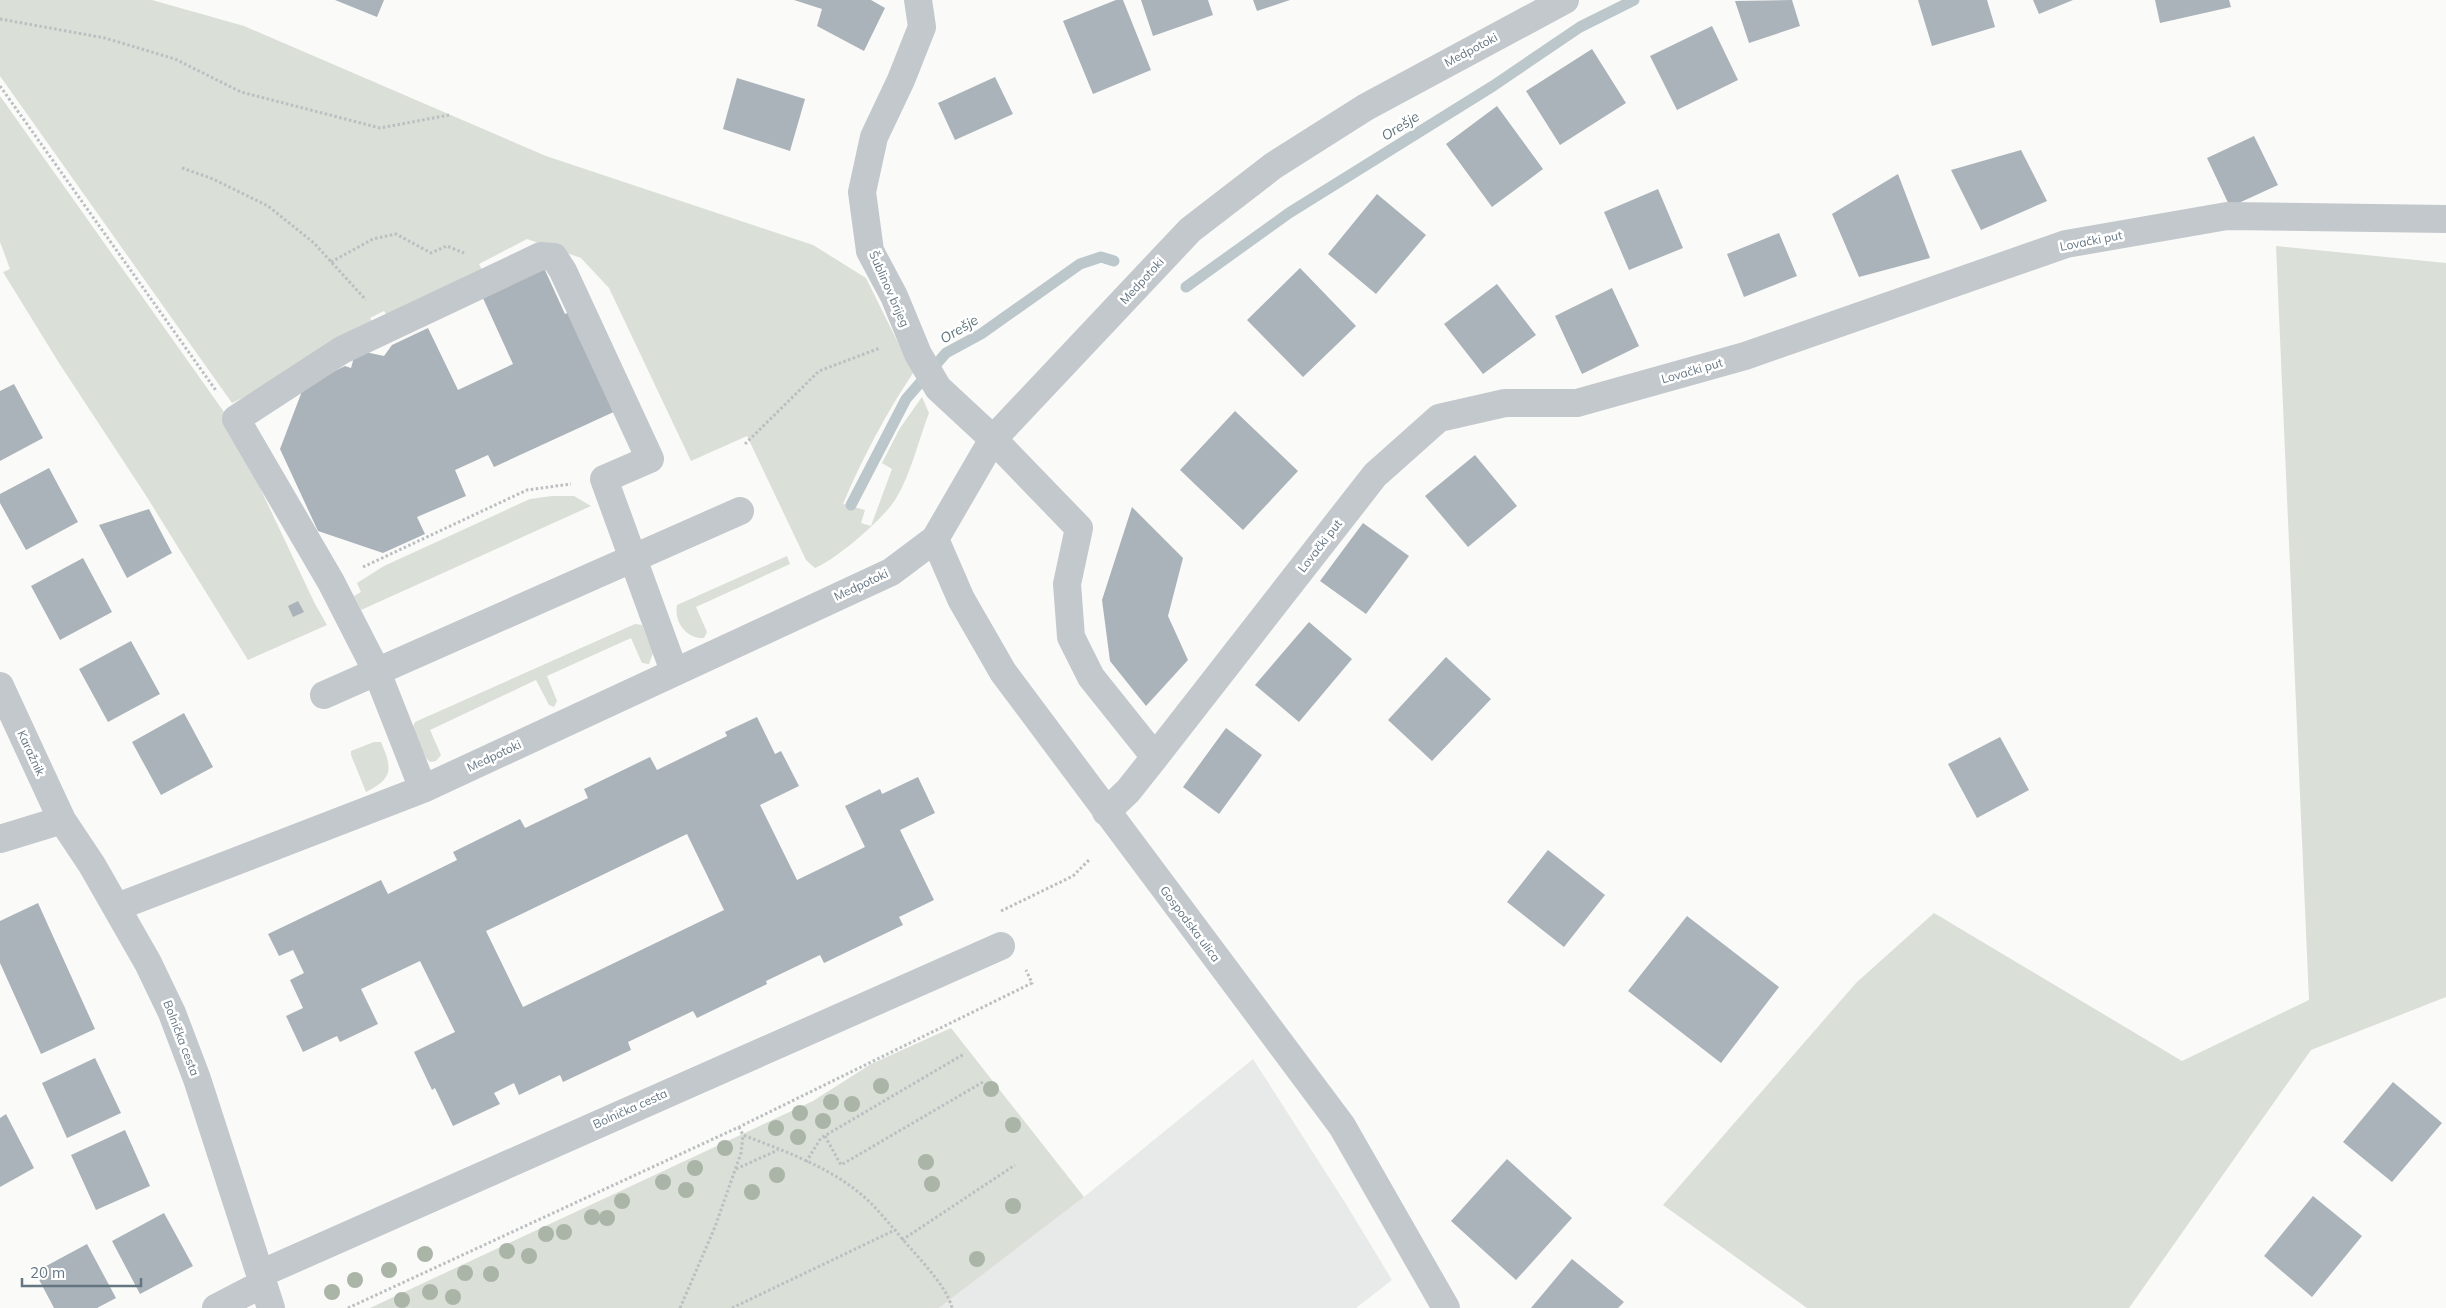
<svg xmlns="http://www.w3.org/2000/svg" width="2446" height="1308" viewBox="0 0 2446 1308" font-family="Mulish,sans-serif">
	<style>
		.built { fill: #e8e9e9 }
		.green { fill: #dadfd7 }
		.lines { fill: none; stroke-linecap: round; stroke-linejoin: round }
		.stream { stroke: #bbc7cb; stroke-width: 11 }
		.building { fill: #aab3b9; fill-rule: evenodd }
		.path { stroke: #bbbfc2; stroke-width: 3; stroke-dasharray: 2.5 2.5; stroke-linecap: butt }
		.minor { stroke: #c3c8cc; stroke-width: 28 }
		.tree { fill: #aab4a7 }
		.labels { text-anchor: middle; stroke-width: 5; stroke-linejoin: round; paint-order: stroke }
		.street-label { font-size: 12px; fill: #657683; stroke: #fff }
		.water-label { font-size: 14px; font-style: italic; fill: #60757c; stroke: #fff }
	</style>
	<rect width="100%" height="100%" fill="#fafaf8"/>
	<!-- built -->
	<path class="built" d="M1253,1059L1346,1204L1392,1280L1356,1308H939L1084,1197Z"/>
	<!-- green -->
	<path class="green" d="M0,0H152L244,26L546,156L813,245L866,278L913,373C885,415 863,457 843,504L865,510L861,523L871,526L892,469L882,463L900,428L922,397L929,413C918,441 911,475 895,500C882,520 837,559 815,568L806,560L747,436L691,461L609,288L581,258L527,239L479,264L483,272L389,318L384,311L370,318L373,324L265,387L232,403L0,76Z
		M0,96L224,412L315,604L327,625L248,660L145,494L59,363L3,272L10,269L0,242Z
		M2276,246L2446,263V997L2311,1050L2129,1308H1807L1663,1205L1856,983L1934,913L2182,1061L2309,1000Z
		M552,496H574L591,506L361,610L354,596L361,592L357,583L384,566L530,499Z
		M787,556L790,564L696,607L707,632L704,638C686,639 674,622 677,605Z
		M635,624L642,625L653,653L649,664L642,663L631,638L547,676L557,701L554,707L549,705L536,680L430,730L441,755L436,761L430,762L426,758L412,729L415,722Z
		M374,742H381C392,768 394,778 366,792L351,755V751Z
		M951,1028L1084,1197L939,1308H370L813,1101L871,1064Z"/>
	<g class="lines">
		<!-- stream -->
		<path class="stream" d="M1186,287L1289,213L1493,86L1580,27L1634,0
			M851,505L906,399L946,353L981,334L1080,264L1101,257L1114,261"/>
	</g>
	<!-- building -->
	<path class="building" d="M335,0H384L377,17Z
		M794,0H871L885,8L864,51L817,26L822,9Z
		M1116,0H1123L1151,70L1093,94L1063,21Z
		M1141,0H1208L1213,15L1153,36Z
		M1253,0H1290L1257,11Z
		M1792,0L1800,26L1749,43L1735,1Z
		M1918,0H1987L1995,27L1932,46Z
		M2033,0H2073L2039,14Z
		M2155,0H2229L2231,7L2160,23Z
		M1712,26L1738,80L1677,110L1650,56Z
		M1592,49L1626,103L1560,145L1526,91Z
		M995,77L1013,114L955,140L938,103Z
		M737,78L805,99L790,151L723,129Z
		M1497,106L1543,169L1492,207L1446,144Z
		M2254,136L2278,185L2230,207L2207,158Z
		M2021,150L2047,201L1981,230L1951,170Z
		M1898,174L1930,258L1859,277L1832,214Z
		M1658,189L1683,248L1629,270L1604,212Z
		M1377,194L1426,235L1376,294L1328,254Z
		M1779,233L1797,276L1744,297L1727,254Z
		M544,268L565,314L572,311L618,410L494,467L488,455L455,470L466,496L417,517L425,534L383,553L318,531L280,449L304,386L345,366L351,368L356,350L384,356L392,345L428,328L458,390L513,364L482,296Z
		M1300,268L1356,326L1303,377L1247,320Z
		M1497,284L1536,335L1483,374L1444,324Z
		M1612,288L1639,346L1582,374L1555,316Z
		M14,384L43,438L0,461V391Z
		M1235,411L1298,471L1243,530L1180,470Z
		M1475,455L1517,506L1468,547L1425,496Z
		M49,468L78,522L26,550L0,503V494Z
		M1132,507L1183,558L1168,616L1188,660L1146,706L1110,661L1102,600Z
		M149,509L172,553L127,578L99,525Z
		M1363,523L1409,556L1366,614L1320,581Z
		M83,558L112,612L60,640L31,586Z
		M298,601L304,612L293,617L288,606Z
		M1309,622L1352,659L1299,722L1255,685Z
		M131,641L160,694L108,722L79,669Z
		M1446,657L1491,699L1432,761L1388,720Z
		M184,713L213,767L161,795L132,742Z
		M757,717L775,754L781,751L799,786L760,805L797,880L865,847L845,806L880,789L882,794L918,777L935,813L900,830L934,900L899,917L903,925L824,963L820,955L766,981L767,984L697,1018L693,1011L628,1042L631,1050L563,1082L560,1075L519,1095L514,1083L494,1093L500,1104L453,1126L435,1088L432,1090L414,1052L455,1032L420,961L361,989L378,1024L340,1042L337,1036L303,1052L286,1016L303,1008L290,980L304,973L293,950L279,956L268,934L381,880L388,894L457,860L453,852L520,819L525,828L588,798L584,789L650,757L657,770L727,736L725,732ZM687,834L724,910L523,1007L486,931Z
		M1226,728L1262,755L1219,814L1183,787Z
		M2000,737L2029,790L1977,818L1948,764Z
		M1548,850L1605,895L1564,947L1507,902Z
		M38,903L95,1029L41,1054L0,963V921Z
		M1687,916L1779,987L1721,1063L1628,991Z
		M95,1058L121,1113L67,1138L42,1083Z
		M2393,1082L2442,1123L2392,1182L2343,1142Z
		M6,1114L34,1168L0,1187V1118Z
		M125,1130L150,1186L96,1210L71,1155Z
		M1507,1159L1572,1218L1516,1280L1451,1221Z
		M2313,1196L2362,1236L2312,1297L2264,1256Z
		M164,1213L193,1266L140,1294L112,1241Z
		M87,1244L116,1298L97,1308H54L35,1272Z
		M1572,1259L1624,1302L1618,1308H1531Z"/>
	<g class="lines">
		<!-- path -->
		<path class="path" d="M0,19L105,38L175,59L241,92L380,128L449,115
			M0,86L217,392
			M182,168L213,179L268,206L314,243L366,300
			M331,262L373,239L396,234L431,253L447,246L464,253
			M745,444L819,371L880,348
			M363,567L527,490L571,484
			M1001,911L1073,876L1090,859
			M739,1127L743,1135C784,1151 830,1167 863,1196C875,1206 885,1219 895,1230
			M825,1136L841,1165L983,1082
			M806,1162L821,1138L964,1054
			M736,1169L778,1150
			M902,1240L1015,1165
			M348,1308L739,1127L1032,983L1026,970
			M680,1308L715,1227L741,1153L743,1135
			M732,1308L895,1230C912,1252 946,1283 952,1308"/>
		<!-- minor -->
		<path class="minor" d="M918,0L922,27L901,80L874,137L862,192L870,251L894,296L918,354L938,388L993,439L1079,528L1067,584L1071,637L1091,677L1155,757
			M935,539L961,599L1003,672L1342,1126L1446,1308
			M0,686L62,820L92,865L148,963L172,1013L197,1079L271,1308
			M324,695L740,511
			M423,789L377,672L331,582L236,419L342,350L541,256L554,257L563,271L650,459L604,479L674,671
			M1106,812L1128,791L1155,757L1375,475L1439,418L1505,403H1577L1745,356L2066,244L2227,216L2446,219
			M0,839L62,820
			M117,907L423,789L891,572L935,539L993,439L1190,230L1273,166L1366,107L1565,0
			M260,1274L1001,946
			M216,1308L262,1284"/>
	</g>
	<!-- trees -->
	<g class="tree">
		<circle cx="881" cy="1086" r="8"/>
		<circle cx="991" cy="1089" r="8"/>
		<circle cx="831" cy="1102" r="8"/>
		<circle cx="852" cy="1104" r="8"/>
		<circle cx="800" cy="1113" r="8"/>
		<circle cx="823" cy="1121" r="8"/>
		<circle cx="1013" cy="1125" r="8"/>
		<circle cx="776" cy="1128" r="8"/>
		<circle cx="798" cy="1137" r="8"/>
		<circle cx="725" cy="1148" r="8"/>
		<circle cx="926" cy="1162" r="8"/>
		<circle cx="695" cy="1168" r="8"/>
		<circle cx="777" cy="1175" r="8"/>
		<circle cx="663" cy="1182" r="8"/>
		<circle cx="932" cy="1184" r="8"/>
		<circle cx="686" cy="1190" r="8"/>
		<circle cx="752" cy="1192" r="8"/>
		<circle cx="622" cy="1201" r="8"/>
		<circle cx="1013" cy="1206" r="8"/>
		<circle cx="592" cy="1217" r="8"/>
		<circle cx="607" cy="1218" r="8"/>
		<circle cx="564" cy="1232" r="8"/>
		<circle cx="546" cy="1234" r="8"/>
		<circle cx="507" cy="1251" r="8"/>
		<circle cx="425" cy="1254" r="8"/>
		<circle cx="529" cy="1256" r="8"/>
		<circle cx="977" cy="1259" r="8"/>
		<circle cx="389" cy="1270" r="8"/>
		<circle cx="465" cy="1273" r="8"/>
		<circle cx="491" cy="1274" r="8"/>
		<circle cx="355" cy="1280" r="8"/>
		<circle cx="332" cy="1292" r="8"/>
		<circle cx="430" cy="1292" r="8"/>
		<circle cx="453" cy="1297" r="8"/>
		<circle cx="402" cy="1300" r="8"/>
	</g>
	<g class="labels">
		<!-- street labels -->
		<g class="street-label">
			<text transform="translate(1471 50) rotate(-28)" y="4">Medpotoki</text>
			<text transform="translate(2091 241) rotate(-11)" y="4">Lovački put</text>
			<text transform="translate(1142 281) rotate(-47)" y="4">Medpotoki</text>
			<text transform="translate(889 289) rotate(66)" y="4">Šublinov brijeg</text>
			<text transform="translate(1692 371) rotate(-16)" y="4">Lovački put</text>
			<text transform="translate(1320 546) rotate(-52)" y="4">Lovački put</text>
			<text transform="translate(861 585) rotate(-25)" y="4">Medpotoki</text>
			<text transform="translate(31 753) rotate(65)" y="4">Karažnik</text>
			<text transform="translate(494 756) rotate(-25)" y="4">Medpotoki</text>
			<text transform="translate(1190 924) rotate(53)" y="4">Gospodska ulica</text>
			<text transform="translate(181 1038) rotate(69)" y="4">Bolnička cesta</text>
			<text transform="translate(630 1109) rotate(-24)" y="4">Bolnička cesta</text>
		</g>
		<!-- water labels -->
		<g class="water-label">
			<text transform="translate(1400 126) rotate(-32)" y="5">Orešje</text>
			<text transform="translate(959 329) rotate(-31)" y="5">Orešje</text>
		</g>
	</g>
	<!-- scale -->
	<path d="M22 1278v8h119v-8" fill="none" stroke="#657683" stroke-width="2.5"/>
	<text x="30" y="1278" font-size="15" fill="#657683" stroke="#ffffff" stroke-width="4" paint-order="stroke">20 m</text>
</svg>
